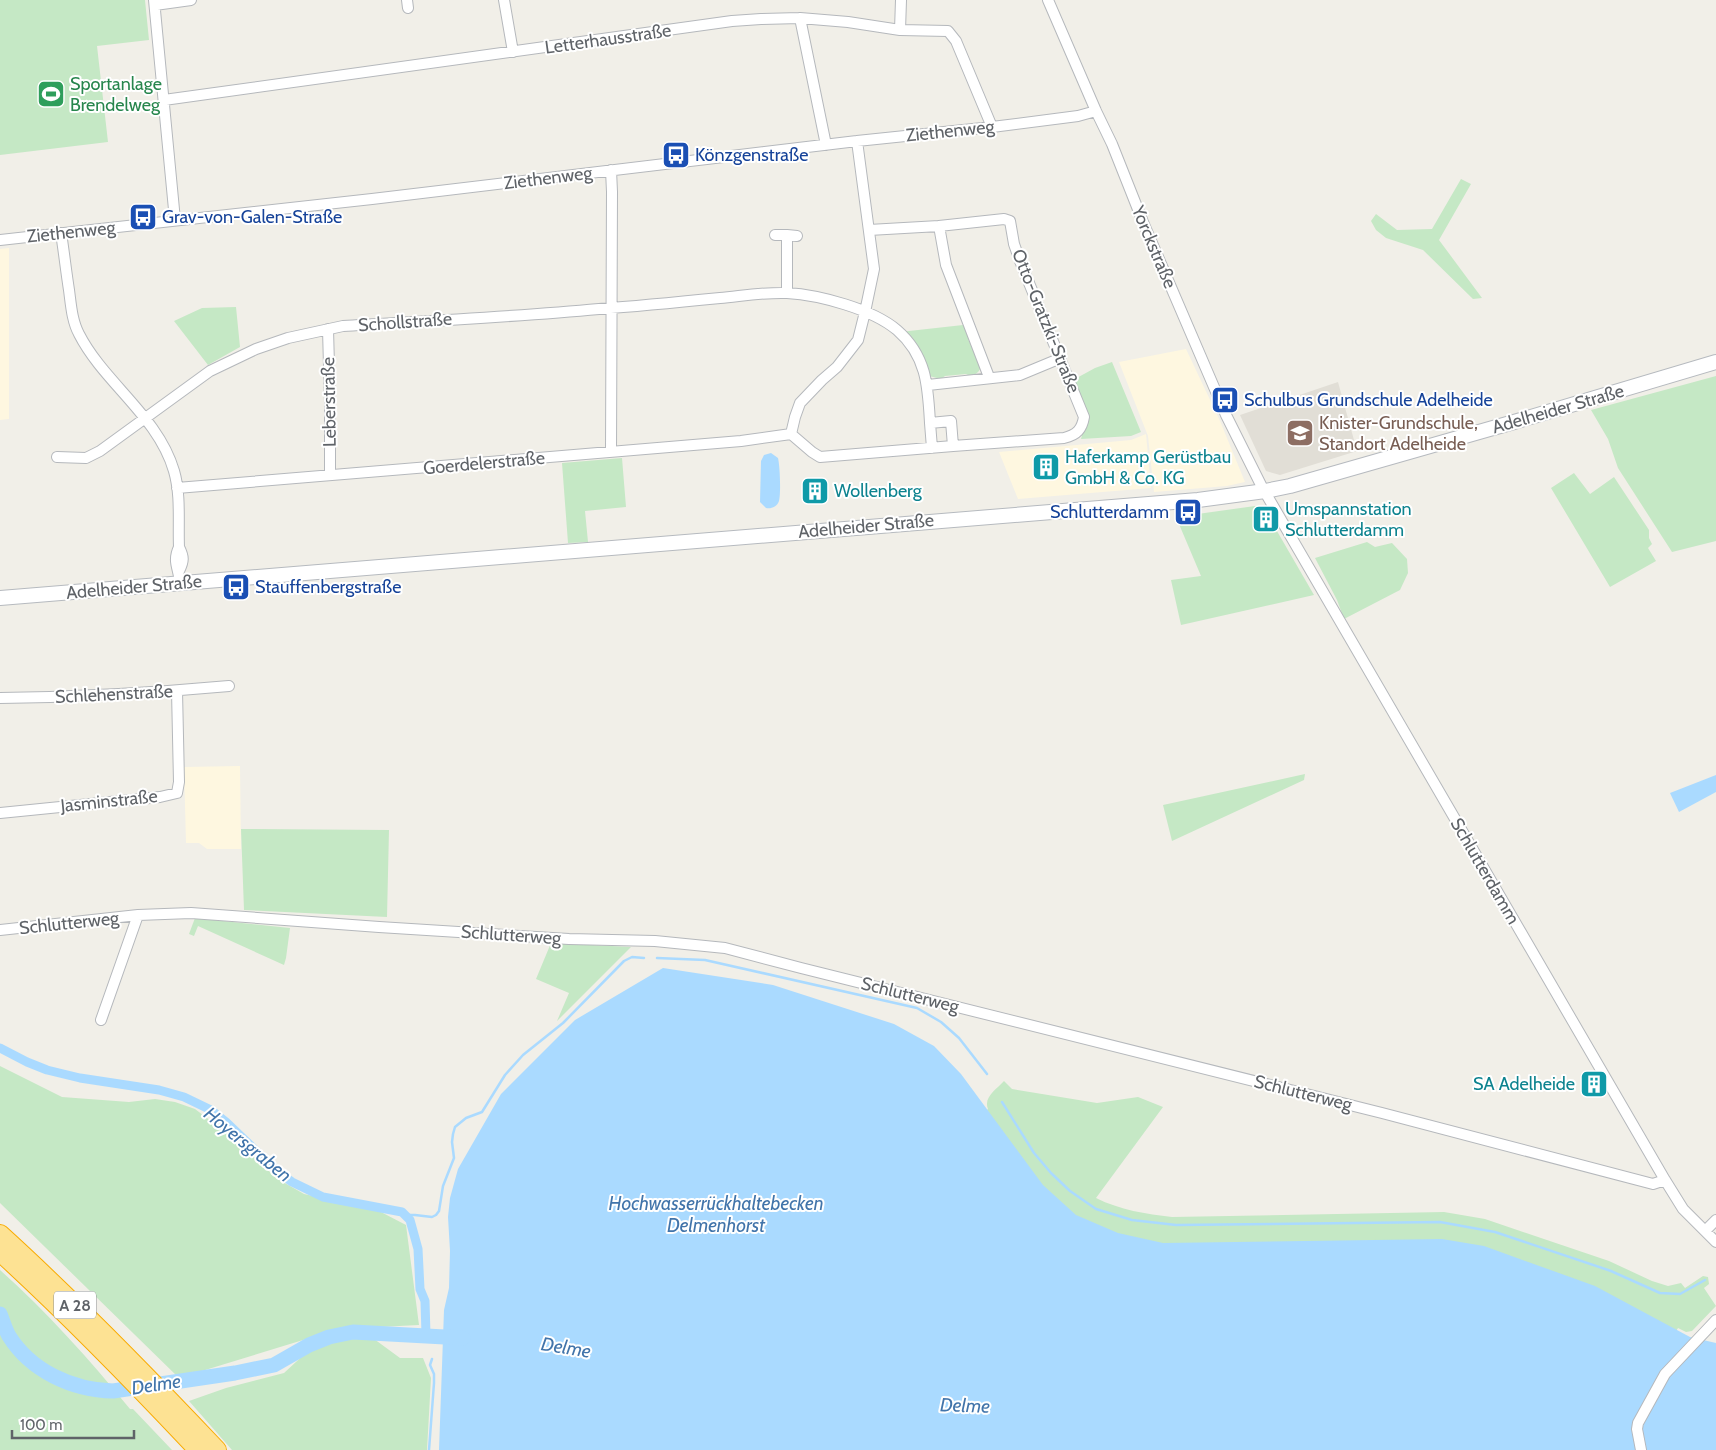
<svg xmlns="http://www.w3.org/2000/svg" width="1716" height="1450" viewBox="0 0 1716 1450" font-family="Cabin,sans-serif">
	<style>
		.commercial { fill: #fef7e0 }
		.education { fill: #e1ded6 }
		.green { fill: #c5e8c5 }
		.water { fill: #aadaff }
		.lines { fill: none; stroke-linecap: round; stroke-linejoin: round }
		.stream { stroke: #aadaff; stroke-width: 2.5 }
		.canal { stroke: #aadaff; stroke-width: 9 }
		.river { stroke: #aadaff; stroke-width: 15 }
		.street-casing { stroke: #b5b8bc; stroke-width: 12 }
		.secondary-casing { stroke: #b6babf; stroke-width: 16 }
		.highway-casing { stroke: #f9ab00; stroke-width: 20 }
		.street { stroke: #fff; stroke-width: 10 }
		.secondary { stroke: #fff; stroke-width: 14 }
		.highway { stroke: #fde293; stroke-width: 18 }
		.labels { text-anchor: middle; stroke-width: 4; stroke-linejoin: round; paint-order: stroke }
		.shield { fill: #fff; stroke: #8f9295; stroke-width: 1 }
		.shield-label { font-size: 16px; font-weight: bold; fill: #5f6368 }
		.street-label { font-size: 18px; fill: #5f6368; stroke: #fff }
		.leisure-label { font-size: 18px; fill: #27864d; stroke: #fff; text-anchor: start }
		.transit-label { font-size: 18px; fill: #164399; stroke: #fff; text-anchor: start }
		.education-label { font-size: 18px; fill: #785e54; stroke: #fff; text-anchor: start }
		.culture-label { font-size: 18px; fill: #0d838f; stroke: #fff; text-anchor: start }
		.water-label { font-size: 19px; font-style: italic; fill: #4174aa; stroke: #fff }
	</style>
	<rect width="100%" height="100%" fill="#f1efe8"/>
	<!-- commercial -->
	<path class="commercial" d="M9,248V419L0,420V249Z
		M1186,349L1220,421L1245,482L1227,486L1154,492L1148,436L1119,362Z
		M1146,434L1151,488L1018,499L999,452L1131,440Z
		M240,766L241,849H207L199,843H186L184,767Z"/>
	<!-- education -->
	<path class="education" d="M1338,382L1357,451L1280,475L1266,471L1240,415Z"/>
	<!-- green -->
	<path class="green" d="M0,0H145L149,40L97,46L108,142L0,155Z
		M1461,179L1471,184L1439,240L1482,298L1473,299L1423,250L1386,238L1376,230L1371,221L1376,214L1397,230L1432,229Z
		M236,307L240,347L208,365L174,321L202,308Z
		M963,325L970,335L968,339L977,359L980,361C982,370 978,374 970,376L966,374L945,376L941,379L929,376L900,332Z
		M1112,362L1141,432L1131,436L1081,439L1087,417L1073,380L1095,368Z
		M1716,376V541L1672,552L1618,468L1608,439L1591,410Z
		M622,458L626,507L585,511L588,542L568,543L562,463Z
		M1574,473L1590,494L1614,477L1649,530V538L1652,544L1648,548L1656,561L1610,587L1551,488Z
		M1255,506L1266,512L1314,595L1181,625L1171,580L1201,576L1176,517Z
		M1367,542L1375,547L1392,543L1407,559L1408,573L1400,590L1344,619L1337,600L1315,558Z
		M1305,774L1304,780L1172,841L1163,805Z
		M241,829L389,830L387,917L244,910Z
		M195,918L290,928L286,958L284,965L198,926L194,936L189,934Z
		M551,943L631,947L557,1021L569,993L536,979Z
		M0,1066L62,1097L129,1102L155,1099L175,1102L195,1109L240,1143L276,1178L304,1194L379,1211L406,1225L419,1325L339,1329L179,1378L0,1203Z
		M1004,1081L1012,1089L1097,1103L1138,1097L1163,1107L1096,1198C1120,1210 1146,1214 1172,1217L1444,1212L1485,1219L1609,1261L1652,1281L1668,1286L1681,1283L1685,1288L1703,1276L1708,1277L1709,1284L1704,1288L1716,1306L1692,1331L1686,1332L1678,1328L1675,1333L713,1181L979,1117L988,1109C983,1097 997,1089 1004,1081Z
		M0,1270C47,1312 90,1360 130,1409H133L172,1450H0Z
		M370,1336L400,1358H423L431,1378L427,1450H232L189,1401L226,1388L284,1373L310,1349L343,1339Z"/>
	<!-- water -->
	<path class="water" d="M771,453L778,458C780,466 781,493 779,501C777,507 771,509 766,508L760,502L761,461L764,455Z
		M1716,775V792L1679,812L1670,793Z
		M663,968L773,985L894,1024L934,1046L961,1074L1043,1185L1076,1215L1118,1233L1163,1243L1442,1239L1484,1246L1595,1286L1690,1337L1716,1343V1450H439L444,1310L449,1288L450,1251L448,1217L450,1198L458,1169L501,1094L575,1020Z"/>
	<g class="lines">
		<!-- stream -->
		<path class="stream" d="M657,958L705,960L917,1008L941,1022L959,1038L987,1074
			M1002,1102L1034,1153L1051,1173L1070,1191L1096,1209L1132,1220L1176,1225L1440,1222L1495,1232L1611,1271L1660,1293L1680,1294L1705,1280
			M405,1215H415L432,1217L436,1215L439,1211L443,1186L454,1158L452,1142L453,1134L455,1127L466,1118L482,1112L505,1075L523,1055L563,1023L624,961L632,957L644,958
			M429,1450L434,1383V1374L430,1365L432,1359"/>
		<!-- canal -->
		<path class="canal" d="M0,1048L27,1062L47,1070L80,1078L159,1090L184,1097L211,1110L226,1122L278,1172L292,1182L323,1197L402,1212L410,1220L418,1249L420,1289L425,1301L426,1335"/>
		<!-- river -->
		<path class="river" d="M0,1314C3,1321 5,1329 9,1336C31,1371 72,1390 113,1391L235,1373L274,1365L309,1345L329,1337L353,1332L463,1338"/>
		<!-- street casing -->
		<g class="street-casing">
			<path id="street" d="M154,0L175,220
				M407,0L408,8
				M504,0L513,52
				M1048,0L1096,111L1112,144L1143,222L1226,415L1262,487L1665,1180L1683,1209L1716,1242
				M155,5L191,0
				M800,18L826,145
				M900,30L901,0
				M164,100L732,21L761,19L800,18L848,22L900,30L948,31L956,41L992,127
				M857,141L874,269L865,312L858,340L837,367L822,380L800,403L795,417L791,434L812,452L820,457L953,446L951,421L930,423L932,448
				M611,170L612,192L611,452
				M939,226L946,265L989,377
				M869,230L939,226L1004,219L1010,221L1014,244L1020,261L1084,417C1082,429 1077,435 1064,438L953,446
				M61,233C64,252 66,271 69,290C71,305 72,321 79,334C104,383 158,416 174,471C181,495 178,522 179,547C172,562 179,568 180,583
				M775,235H787
				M0,240L372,199L857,141L992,127L1078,116L1096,111
				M787,293V235L797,236
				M328,329L330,403V475
				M928,385L1020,375L1061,358
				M57,457L86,458L100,451L210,371L256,349L288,338L343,326C428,321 514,317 599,309C639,306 680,302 720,298C742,296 765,292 787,293C820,295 872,309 897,330C927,356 928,387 930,423
				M177,488L741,441L791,434
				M179,547C184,557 184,561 179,571
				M0,698C76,697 153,693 229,686
				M0,813L160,797L177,793L179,782L177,691
				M0,930L138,915L191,913L379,927L569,939L655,941L725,948L801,968L1382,1113L1653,1184L1665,1180
				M101,1020L138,915
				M1705,1231L1716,1220
				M1641,1450L1637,1429L1638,1423L1665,1374L1716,1320"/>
		</g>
		<!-- secondary casing -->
		<g class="secondary-casing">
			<path id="secondary" d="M0,598L1198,500L1265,491L1290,486L1514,422L1716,362"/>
		</g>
		<!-- highway casing -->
		<g class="highway-casing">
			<path id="highway" d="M0,1234C76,1303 147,1376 217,1450
				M0,1252C69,1315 134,1382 198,1450"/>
		</g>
		<!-- street -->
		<use href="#street" class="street"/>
		<!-- secondary -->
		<use href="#secondary" class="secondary"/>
		<!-- highway -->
		<use href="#highway" class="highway"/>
	</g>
	<!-- icons -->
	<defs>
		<g id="stadium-square" transform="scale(1.4375)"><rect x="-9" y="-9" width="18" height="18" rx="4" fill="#2e9e5b" stroke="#fff"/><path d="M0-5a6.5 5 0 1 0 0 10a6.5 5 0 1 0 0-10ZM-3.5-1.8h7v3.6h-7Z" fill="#fff"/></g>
		<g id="bus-square" transform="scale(1.4375)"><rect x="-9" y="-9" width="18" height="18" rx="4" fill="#1a4fb4" stroke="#fff"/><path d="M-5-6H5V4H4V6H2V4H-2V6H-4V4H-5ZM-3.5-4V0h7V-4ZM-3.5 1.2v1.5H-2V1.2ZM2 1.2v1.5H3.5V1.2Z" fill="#fff"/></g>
		<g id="school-square" transform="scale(1.4375)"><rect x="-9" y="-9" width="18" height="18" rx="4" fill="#8d6e63" stroke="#fff"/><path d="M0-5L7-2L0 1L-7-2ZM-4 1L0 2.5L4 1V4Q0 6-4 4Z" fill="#fff"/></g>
		<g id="building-square" transform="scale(1.4375)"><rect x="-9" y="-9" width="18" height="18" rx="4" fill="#0f9aa8" stroke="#fff"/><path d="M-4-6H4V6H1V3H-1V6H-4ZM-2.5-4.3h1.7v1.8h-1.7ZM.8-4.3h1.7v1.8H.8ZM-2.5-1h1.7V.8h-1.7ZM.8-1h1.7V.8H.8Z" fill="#fff"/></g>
	</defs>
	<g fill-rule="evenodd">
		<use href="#stadium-square" x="51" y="94"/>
		<use href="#bus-square" x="676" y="155"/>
		<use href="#bus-square" x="143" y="217"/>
		<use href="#bus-square" x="1225" y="400"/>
		<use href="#school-square" x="1300" y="433"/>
		<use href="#building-square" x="1046" y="467"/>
		<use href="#building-square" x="815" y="491"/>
		<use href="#bus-square" x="1188" y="512"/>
		<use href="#building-square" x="1266" y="519"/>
		<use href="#bus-square" x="236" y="587"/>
		<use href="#building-square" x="1594" y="1084"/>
	</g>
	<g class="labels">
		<!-- shield labels -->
		<rect class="shield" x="54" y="1291.5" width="42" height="27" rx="4"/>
		<g class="shield-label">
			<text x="75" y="1311">A 28</text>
		</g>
		<!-- street labels -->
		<g class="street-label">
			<text transform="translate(608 39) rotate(-8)" y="6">Letterhausstraße</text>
			<text transform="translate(950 131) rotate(-6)" y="6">Ziethenweg</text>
			<text transform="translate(548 178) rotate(-7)" y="6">Ziethenweg</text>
			<text transform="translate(71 232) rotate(-6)" y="6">Ziethenweg</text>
			<text transform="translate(1154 247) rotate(67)" y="6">Yorckstraße</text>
			<text transform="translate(1046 321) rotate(68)" y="6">Otto-Gratzki-Straße</text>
			<text transform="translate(405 322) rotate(-4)" y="6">Schollstraße</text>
			<text transform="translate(329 402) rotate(-91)" y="6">Leberstraße</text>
			<text transform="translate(1558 409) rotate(-16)" y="6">Adelheider Straße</text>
			<text transform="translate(484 463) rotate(-5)" y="6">Goerdelerstraße</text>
			<text transform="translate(866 526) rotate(-5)" y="6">Adelheider Straße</text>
			<text transform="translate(134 587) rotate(-5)" y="6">Adelheider Straße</text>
			<text transform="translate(114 694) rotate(-3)" y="6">Schlehenstraße</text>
			<text transform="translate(109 801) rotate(-6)" y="6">Jasminstraße</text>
			<text transform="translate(1485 871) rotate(60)" y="6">Schlutterdamm</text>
			<text transform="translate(69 923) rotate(-6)" y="6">Schlutterweg</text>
			<text transform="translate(511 935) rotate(4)" y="6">Schlutterweg</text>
			<text transform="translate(910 995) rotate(14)" y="6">Schlutterweg</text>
			<text transform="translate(1303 1093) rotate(14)" y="6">Schlutterweg</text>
		</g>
		<!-- leisure labels -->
		<g class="leisure-label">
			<text x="70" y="90">Sportanlage<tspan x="70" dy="21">Brendelweg</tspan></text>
		</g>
		<!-- transit labels -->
		<g class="transit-label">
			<text x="695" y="161">Könzgenstraße</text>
			<text x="162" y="223">Grav-von-Galen-Straße</text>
			<text x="1244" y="406">Schulbus Grundschule Adelheide</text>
			<text x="1169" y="518" text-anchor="end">Schlutterdamm</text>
			<text x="255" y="593">Stauffenbergstraße</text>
		</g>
		<!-- education labels -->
		<g class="education-label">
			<text x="1319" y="429">Knister-Grundschule,<tspan x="1319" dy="21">Standort Adelheide</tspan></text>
		</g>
		<!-- culture labels -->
		<g class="culture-label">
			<text x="1065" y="463">Haferkamp Gerüstbau<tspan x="1065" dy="21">GmbH &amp; Co. KG</tspan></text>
			<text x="834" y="497">Wollenberg</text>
			<text x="1285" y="515">Umspannstation<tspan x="1285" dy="21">Schlutterdamm</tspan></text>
			<text x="1575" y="1090" text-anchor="end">SA Adelheide</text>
		</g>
		<!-- water labels -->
		<g class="water-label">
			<text transform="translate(248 1144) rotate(39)" y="7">Hoyersgraben</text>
			<text x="716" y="1210">Hochwasserrückhaltebecken<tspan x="716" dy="22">Delmenhorst</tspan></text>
			<text transform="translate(566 1347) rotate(9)" y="7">Delme</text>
			<text transform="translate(156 1384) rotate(-9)" y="7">Delme</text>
			<text transform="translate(965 1405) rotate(2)" y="7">Delme</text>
		</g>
	</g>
	<!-- scale -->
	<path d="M12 1430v8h122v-8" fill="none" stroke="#5f6368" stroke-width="2.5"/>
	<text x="20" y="1430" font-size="15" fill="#5f6368" stroke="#ffffff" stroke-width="4" paint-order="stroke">100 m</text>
</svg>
